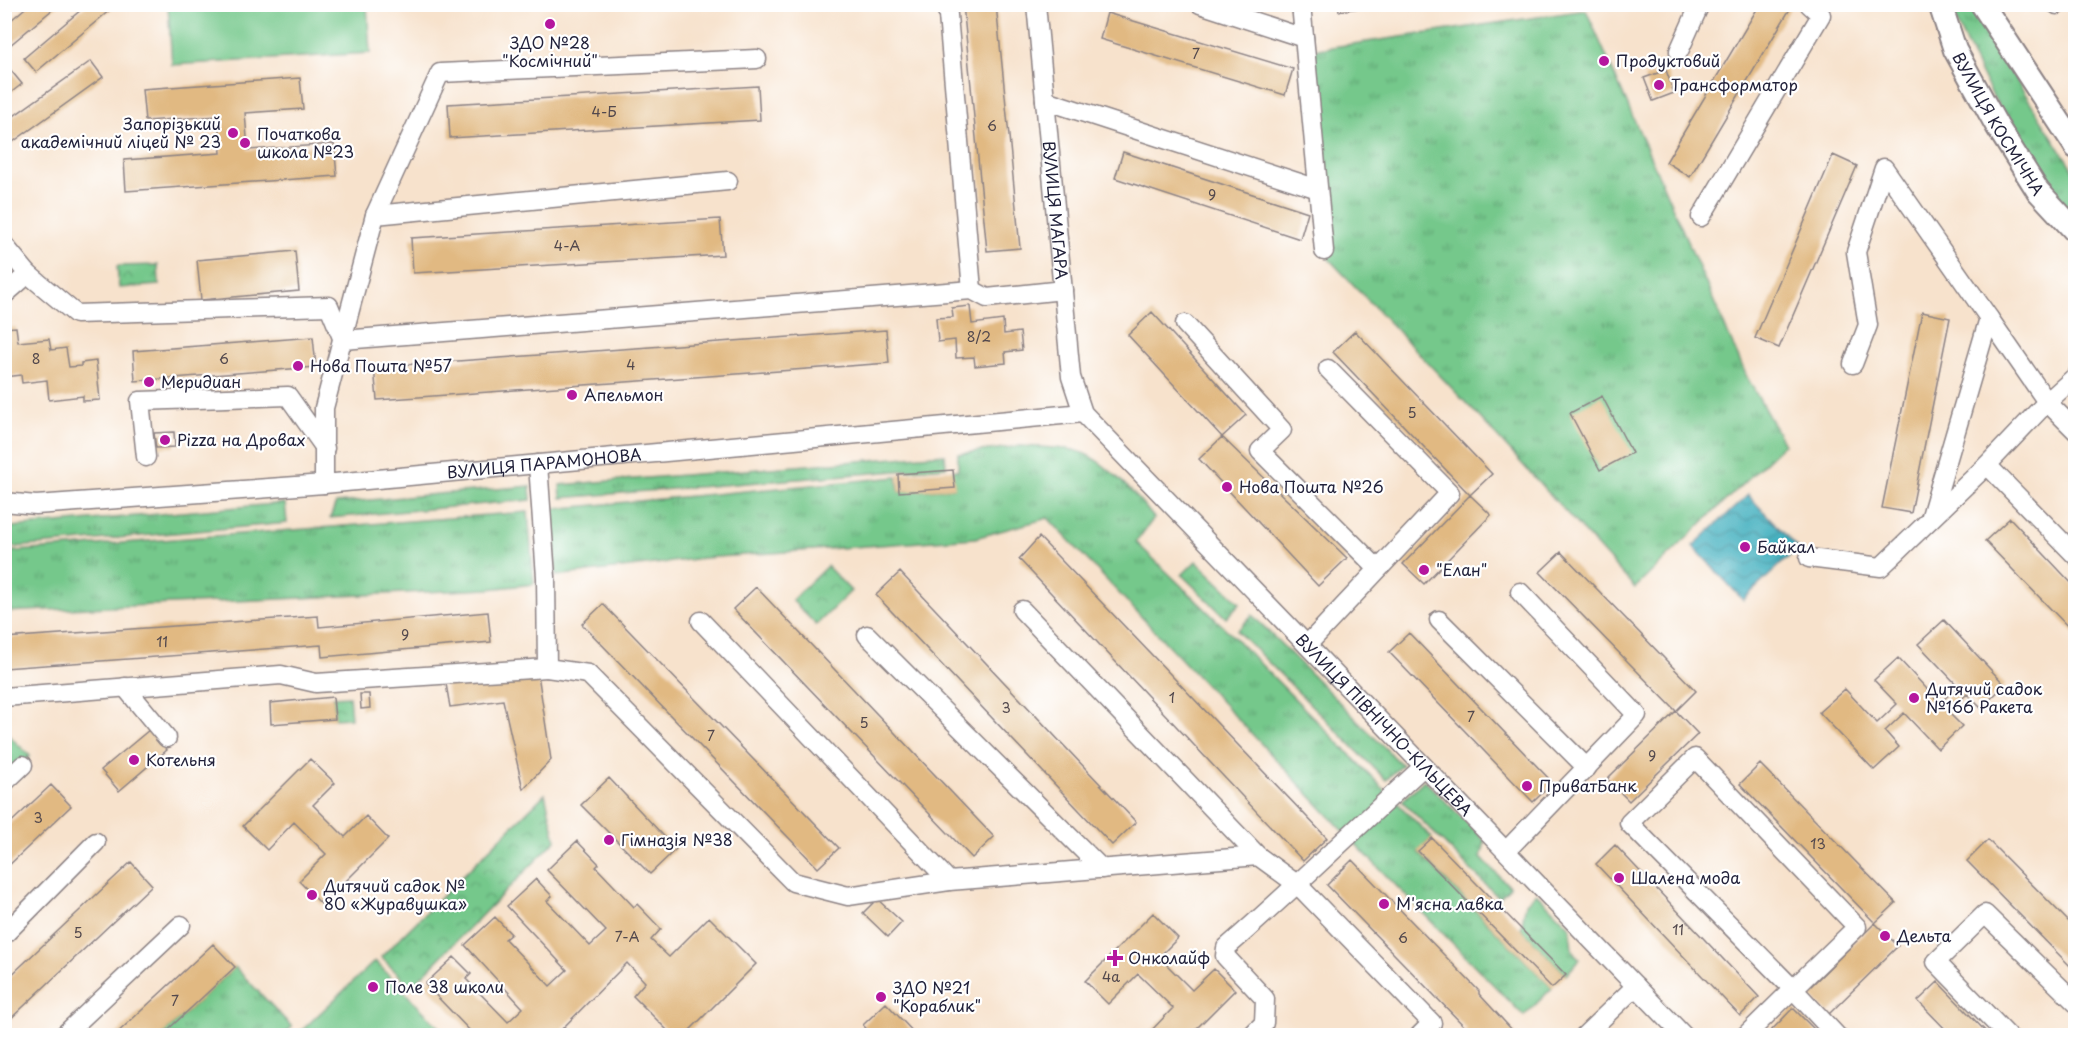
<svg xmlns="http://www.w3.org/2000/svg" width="2080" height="1040" viewBox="0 0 2080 1040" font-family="'Playpen Sans',sans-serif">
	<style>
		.grass { fill: url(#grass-tufts); stroke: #4b7563; stroke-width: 1.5 }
		.park { fill: url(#park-crowns); stroke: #4b7563; stroke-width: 1.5 }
		.garden { fill: #74c88b; stroke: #4b7563; stroke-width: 1.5 }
		.water { fill: url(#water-waves); stroke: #32687c; stroke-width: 1.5 }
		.building { fill: #e1b982 }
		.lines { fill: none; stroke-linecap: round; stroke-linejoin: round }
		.minor-casing { stroke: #8c8284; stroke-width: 21 }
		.major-casing { stroke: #8c8284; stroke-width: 26 }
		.minor { stroke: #fff; stroke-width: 18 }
		.major { stroke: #fff; stroke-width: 22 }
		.poi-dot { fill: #b5179e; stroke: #fff; stroke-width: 2 }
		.labels { text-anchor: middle; stroke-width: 4.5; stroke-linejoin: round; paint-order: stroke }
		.number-label { font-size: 14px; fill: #52484d }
		.poi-label { font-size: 16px; fill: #22223b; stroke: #fff; text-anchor: start }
		.street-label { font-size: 16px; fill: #22223b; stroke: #fff }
	</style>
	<defs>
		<pattern id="grass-tufts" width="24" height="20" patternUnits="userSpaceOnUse" patternTransform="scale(1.5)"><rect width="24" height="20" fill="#74c88b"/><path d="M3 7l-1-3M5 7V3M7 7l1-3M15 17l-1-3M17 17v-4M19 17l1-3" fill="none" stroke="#5fa273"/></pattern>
		<pattern id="park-crowns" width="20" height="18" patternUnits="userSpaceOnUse" patternTransform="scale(1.5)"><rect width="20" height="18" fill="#74c88b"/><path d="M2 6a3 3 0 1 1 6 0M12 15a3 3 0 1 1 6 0" fill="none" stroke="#5fa273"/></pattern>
		<pattern id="water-waves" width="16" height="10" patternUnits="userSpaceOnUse" patternTransform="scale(1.5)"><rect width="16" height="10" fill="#41afbe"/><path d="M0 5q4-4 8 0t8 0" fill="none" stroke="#368e9c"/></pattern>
	</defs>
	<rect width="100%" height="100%" fill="#fff"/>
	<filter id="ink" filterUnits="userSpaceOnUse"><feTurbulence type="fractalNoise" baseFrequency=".0167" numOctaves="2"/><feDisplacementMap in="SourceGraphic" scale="12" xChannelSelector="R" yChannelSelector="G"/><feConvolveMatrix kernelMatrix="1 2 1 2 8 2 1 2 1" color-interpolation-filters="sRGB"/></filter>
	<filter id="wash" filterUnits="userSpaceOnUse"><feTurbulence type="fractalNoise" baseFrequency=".008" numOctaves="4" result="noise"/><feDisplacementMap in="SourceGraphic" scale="24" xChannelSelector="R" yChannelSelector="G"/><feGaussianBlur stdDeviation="1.35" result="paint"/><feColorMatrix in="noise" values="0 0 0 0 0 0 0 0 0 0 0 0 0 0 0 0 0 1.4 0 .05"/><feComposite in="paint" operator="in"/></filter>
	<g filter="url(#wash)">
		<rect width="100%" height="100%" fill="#f7e2cc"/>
		<!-- grass -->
		<path class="grass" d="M1949,5H1969L2075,173V216C2023,154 1980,80 1949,5Z
			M1586,10L1747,377L1784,444L1635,588L1484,422L1328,258L1312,50Z
			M1021,446C1038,447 1056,447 1073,450C1101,455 1137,496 1154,518L1136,542L1230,633L1432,838L1418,852L1552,988L1524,1016L1369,858L1048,518L975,538L704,558L556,576L553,509L897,477L899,492L954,488L953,470H958V454Z
			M945,454L946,467L561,498L560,485Z
			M530,486L531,500L330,518L336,503Z
			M285,503L287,523L5,548L12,527Z
			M528,512L534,584L488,589L5,612V552Z
			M1196,561L1240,603L1226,618L1182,575Z
			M1252,615L1402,765L1386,780L1237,631Z
			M5,732L30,756L5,780Z
			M1424,780L1485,841L1481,858L1510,887L1499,898L1402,801Z
			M1536,893L1570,927L1572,951L1580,959L1566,975L1521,929L1526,903Z
			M235,967L292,1027L284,1035L161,1036Z"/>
		<!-- park -->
		<path class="park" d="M158,265L159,285L119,288L117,266Z
			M827,566L851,591L816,625L792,600Z
			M349,696L351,718L335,719L333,697Z
			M545,794L556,840L411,987L381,957Z"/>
		<!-- garden -->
		<path class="garden" d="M168,5H367L370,53L172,65Z
			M375,961L446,1035H297Z"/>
		<!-- water -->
		<path class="water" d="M1748,495L1798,548L1743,600L1693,546Z"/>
		<g id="blocks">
			<!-- building -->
			<path class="building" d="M30,4H59L9,46L4,40V26Z
				M88,4H117L36,72L24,58Z
				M963,4H996L1020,248L987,251Z
				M1338,4H1374V6L1339,11Z
				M1760,4H1793L1690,177L1666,162Z
				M1107,13L1293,69L1285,95L1100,39Z
				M91,61L103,77L10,144L4,136V123Z
				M4,62L22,84L4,98Z
				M1666,70L1674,93L1653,101L1644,78Z
				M300,78L303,109L245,113L248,150L334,144L337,176L126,191L124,160L221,153L218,116L145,121L142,89Z
				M758,86L760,120L450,138L448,104Z
				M1123,152L1308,212L1300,239L1115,178Z
				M1833,155L1857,166L1779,348L1755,338Z
				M720,219L723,255L413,273L411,238Z
				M295,251L299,291L201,300L197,260Z
				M970,306L972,324L1003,320L1004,334L1020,332L1022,350L1005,352L1006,363L975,366L974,357L956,358L955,340L938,342L936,318L953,317L952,308Z
				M1152,312L1246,415L1222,437L1128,335Z
				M1922,312L1950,318L1911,513L1882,508Z
				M16,327L18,342L49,339L51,350L66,348L69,367L81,366V363L96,361L100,400L83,401V396L49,400L47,380L22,383L21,375L4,377V328Z
				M886,330L889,363L377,400L374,367Z
				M1355,331L1492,474L1470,495L1491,515L1424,584L1403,564L1470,495L1333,352Z
				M313,337L316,367L135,381L133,351Z
				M1602,396L1632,453L1600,470L1570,413Z
				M174,432L175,447L156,448L154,433Z
				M1222,437L1347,558L1318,586L1199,459Z
				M953,470L955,488L899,492L898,474Z
				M2010,518L2076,588V635L1985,541Z
				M1039,537L1327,838L1303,861L1019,559Z
				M1561,552L1696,691L1676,711L1698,734L1629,801L1607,779L1676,711L1540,572Z
				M900,572L1136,822L1112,845L876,595Z
				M756,587L994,837L972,858L733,609Z
				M603,604L839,848L818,868L582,624Z
				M488,612L491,642L322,657L321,645L4,668V638L318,616L319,627Z
				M1944,620L2005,685L1981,708L1967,694L1948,712L1962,726L1938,749L1904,713L1885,731L1899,747L1874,770L1819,712L1845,689L1877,723L1897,704L1874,680L1898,658L1940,703L1958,686L1918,644Z
				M1409,633L1553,783L1533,802L1389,652Z
				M538,674L551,760L523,789L503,700L450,707L446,684Z
				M360,694H369L370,708L361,709Z
				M333,697L335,719L271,724L270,703Z
				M149,730L167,750L119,791L101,770Z
				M310,759L335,783L313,805L345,837L366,816L388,839L322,905L299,881L326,854L294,822L267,850L243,826Z
				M1760,764L1896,903L1875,923L1740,784Z
				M609,778L676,849L650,874L581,805Z
				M51,785L71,806L4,870V829Z
				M1432,838L1566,975L1552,988L1418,851Z
				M1988,840L2076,929V972L1967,861Z
				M577,841L599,864L596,867L634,907L637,904L661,929L651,940L669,957L709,917L756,964L684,1036H673L633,996L645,982L627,963L555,1036H475L425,984L454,957L471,974L466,979L508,1022L523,1008L465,945L495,917L511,934L505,939L550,986L567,970L507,906L536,879L552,896L547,901L590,946L606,931L547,870Z
				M1615,845L1759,997L1740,1016L1596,864Z
				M1352,860L1479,991V994L1515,1033L1513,1036H1461L1467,1029L1327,885Z
				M131,862L152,885L5,1024V981Z
				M877,899L902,922L888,937L863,913Z
				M1153,913L1178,938L1159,957L1192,990L1214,969L1235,990L1189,1036H1146L1173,1008L1138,974L1108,1004L1085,981Z
				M1875,923L1898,946L1829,1014L1806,991Z
				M213,944L235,967L161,1036H114Z
				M1938,982L1990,1036H1952L1918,1001Z
				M886,1003L917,1036H873L863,1025Z
				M1793,1008L1817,1032L1814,1036H1766Z"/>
		</g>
	</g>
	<g filter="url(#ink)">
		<use href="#blocks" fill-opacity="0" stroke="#8c8284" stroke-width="1.5"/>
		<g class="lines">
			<!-- minor casing -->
			<g class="minor-casing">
				<g id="minor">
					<path d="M947,4L972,290"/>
					<path id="s1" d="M1036,4L1071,377L1083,413L1684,1036"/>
					<path d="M1200,4L1304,38"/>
					<path d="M1301,4L1324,251"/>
					<path d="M2057,4V5"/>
					<path d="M1679,51L1700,4"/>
					<path d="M1045,100L1318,189"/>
					<path d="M375,215L728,181"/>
					<path d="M1701,217L1821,15L1809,4"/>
					<path d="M4,245L28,274L4,295"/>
					<path d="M28,274L76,314L329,306L343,340L972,290L987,298L1063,290"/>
					<path d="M1989,318L2047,402L2076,431"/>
					<path d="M1185,324L1282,430L1260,451L1378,569"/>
					<path d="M1853,364L1868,325L1856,252L1884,168L1989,318L1931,516"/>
					<path d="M146,457L140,401L288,396L325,448"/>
					<path d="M538,464L546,577L547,668L588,674L793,882L848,896L949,881L1258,856L1298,885L1432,1023L1419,1036"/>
					<path d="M1987,465L2076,556"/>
					<path d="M324,484V408L375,215L440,73L757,59"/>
					<path id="s2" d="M4,502L36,505L324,484L1083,413"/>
					<path d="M1809,558L1881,567L1987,465L2047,402L2076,376"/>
					<path d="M1022,610L1258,856"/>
					<path d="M1439,620L1587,768"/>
					<path d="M701,621L949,881"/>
					<path d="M867,635L1102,869"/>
					<path d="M1307,645L1450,493L1328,369"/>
					<path d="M125,687L167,738"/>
					<path d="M4,697L281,675L316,683L547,668"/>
					<path d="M1695,758L1857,927L1793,989L1629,823Z"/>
					<path d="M4,783L23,765"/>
					<path d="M1506,851L1637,715L1520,592"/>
					<path d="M4,935L96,842"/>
					<path d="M63,1036L181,925"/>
					<path d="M1251,1036L1264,1023L1265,999L1225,956L1226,948C1294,889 1357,827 1423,767"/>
					<path d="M1584,1036L1636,986"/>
					<path d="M1745,1036L1793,989L1837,1036"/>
					<path d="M2008,1036L1936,962L1985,914L2076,1003"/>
				</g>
			</g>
			<!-- major casing -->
			<g class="major-casing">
				<g id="major">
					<path id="s3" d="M1940,4L1955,50L1997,126L2038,191L2076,232"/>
					<path d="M1982,4L2076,147"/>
				</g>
			</g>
			<!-- minor -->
			<use href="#minor" class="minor"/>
			<!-- major -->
			<use href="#major" class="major"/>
		</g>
	</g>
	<!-- markers -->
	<g class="poi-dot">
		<circle cx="550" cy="24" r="6"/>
		<circle cx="1604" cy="61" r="6"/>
		<circle cx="1659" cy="85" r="6"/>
		<circle cx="233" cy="133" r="6"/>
		<circle cx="245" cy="143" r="6"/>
		<circle cx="298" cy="366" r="6"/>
		<circle cx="149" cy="382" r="6"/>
		<circle cx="572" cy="395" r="6"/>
		<circle cx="165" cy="440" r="6"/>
		<circle cx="1227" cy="487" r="6"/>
		<circle cx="1745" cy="547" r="6"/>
		<circle cx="1424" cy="570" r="6"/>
		<circle cx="1914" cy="698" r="6"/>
		<circle cx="134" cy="760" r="6"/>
		<circle cx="1527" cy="786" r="6"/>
		<circle cx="609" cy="840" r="6"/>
		<circle cx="1619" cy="878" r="6"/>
		<circle cx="312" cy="895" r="6"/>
		<circle cx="1384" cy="904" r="6"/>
		<circle cx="1885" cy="936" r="6"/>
		<path d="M1112 949h6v6h6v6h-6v6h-6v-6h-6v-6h6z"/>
		<circle cx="373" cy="987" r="6"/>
		<circle cx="881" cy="997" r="6"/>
	</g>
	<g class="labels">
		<!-- number labels -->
		<g class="number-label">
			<text x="1196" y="59">7</text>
			<text x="604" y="117">4-Б</text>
			<text x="992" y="131">6</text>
			<text x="1212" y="200">9</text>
			<text x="567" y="251">4-А</text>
			<text x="979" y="342">8/2</text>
			<text x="36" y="364">8</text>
			<text x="224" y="364">6</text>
			<text x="631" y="370">4</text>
			<text x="1412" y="418">5</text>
			<text x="405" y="640">9</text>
			<text x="162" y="647">11</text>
			<text x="1172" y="703">1</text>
			<text x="1006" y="713">3</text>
			<text x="1471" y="722">7</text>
			<text x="864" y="728">5</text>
			<text x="711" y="741">7</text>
			<text x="1652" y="761">9</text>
			<text x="38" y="823">3</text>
			<text x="1818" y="849">13</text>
			<text x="1678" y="935">11</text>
			<text x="78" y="938">5</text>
			<text x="627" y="942">7-А</text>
			<text x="1403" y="943">6</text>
			<text x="1111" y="982">4а</text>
			<text x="175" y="1006">7</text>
		</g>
		<!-- poi labels -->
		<g class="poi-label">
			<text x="550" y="49" text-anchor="middle">ЗДО №28<tspan x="550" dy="18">"Космічний"</tspan></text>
			<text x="1616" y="67">Продуктовий</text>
			<text x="1671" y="91">Трансформатор</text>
			<text x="221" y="130" text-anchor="end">Запорізький<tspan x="221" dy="18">академічний ліцей № 23</tspan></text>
			<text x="257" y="140">Початкова<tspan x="257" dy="18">школа №23</tspan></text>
			<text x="310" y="372">Нова Пошта №57</text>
			<text x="161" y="388">Меридиан</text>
			<text x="584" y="401">Апельмон</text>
			<text x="177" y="446">Pizza на Дровах</text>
			<text x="1239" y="493">Нова Пошта №26</text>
			<text x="1757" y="553">Байкал</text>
			<text x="1436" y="576">"Елан"</text>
			<text x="1926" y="695">Дитячий садок<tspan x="1926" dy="18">№166 Ракета</tspan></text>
			<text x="146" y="766">Котельня</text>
			<text x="1539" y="792">ПриватБанк</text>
			<text x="621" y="846">Гімназія №38</text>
			<text x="1631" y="884">Шалена мода</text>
			<text x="324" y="892">Дитячий садок №<tspan x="324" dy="18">80 «Журавушка»</tspan></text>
			<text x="1396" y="910">М'ясна лавка</text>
			<text x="1897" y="942">Дельта</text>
			<text x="1128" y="964">Онколайф</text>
			<text x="385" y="993">Поле 38 школи</text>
			<text x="893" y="994">ЗДО №21<tspan x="893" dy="18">"Кораблик"</tspan></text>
		</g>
		<!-- street labels -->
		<g class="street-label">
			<text dy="6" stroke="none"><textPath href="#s3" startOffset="134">ВУЛИЦЯ КОСМІЧНА</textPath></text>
			<text dy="6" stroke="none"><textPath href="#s1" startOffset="207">ВУЛИЦЯ МАГАРА</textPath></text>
			<text dy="6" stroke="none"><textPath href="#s2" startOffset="542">ВУЛИЦЯ ПАРАМОНОВА</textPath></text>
			<text dy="6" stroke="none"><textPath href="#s1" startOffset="846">ВУЛИЦЯ ПІВНІЧНО-КІЛЬЦЕВА</textPath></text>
		</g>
	</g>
	<!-- margin -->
	<rect width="2080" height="1040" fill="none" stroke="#fff" stroke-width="24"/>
</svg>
